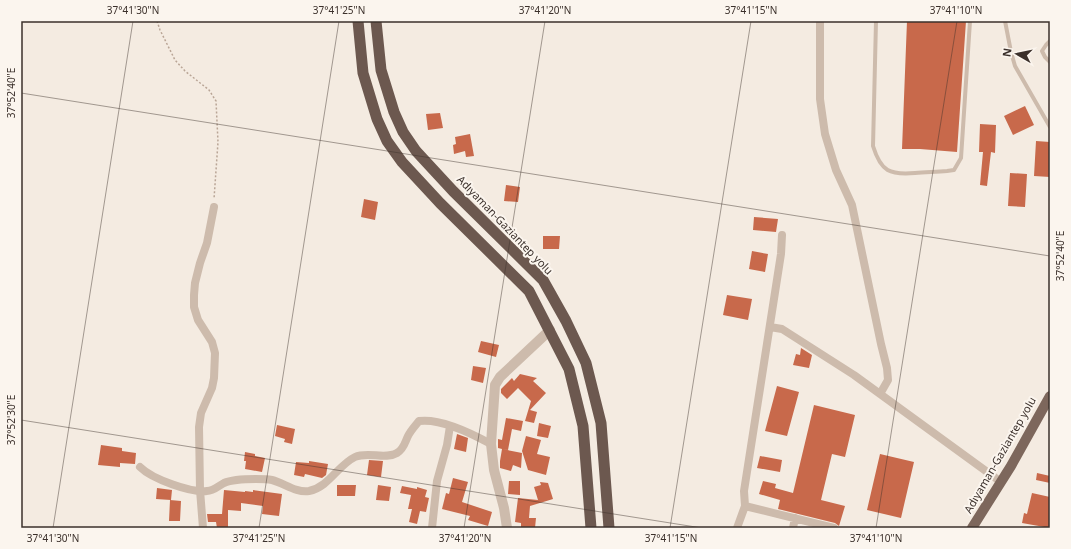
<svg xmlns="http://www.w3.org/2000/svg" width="1071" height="549" viewBox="0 0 1071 549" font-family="'Noto Sans',sans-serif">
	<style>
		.building { fill: #c8694b }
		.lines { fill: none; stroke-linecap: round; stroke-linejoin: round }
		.path { stroke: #b9a596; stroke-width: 1.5; stroke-dasharray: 2 2; stroke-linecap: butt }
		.service { stroke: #cdbbac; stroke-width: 4 }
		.minor { stroke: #cdbbac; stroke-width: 8 }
		.tertiary { stroke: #cdbbac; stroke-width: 10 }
		.primary { stroke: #7d675c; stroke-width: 10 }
		.trunk { stroke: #6c584f; stroke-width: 11 }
		.ticks { fill: none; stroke: #3b302b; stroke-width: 1; stroke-opacity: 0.45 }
		.labels { text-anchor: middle; stroke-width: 4; stroke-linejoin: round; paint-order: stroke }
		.street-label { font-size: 11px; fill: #3b302b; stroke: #fbf5ee }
		.neatline { fill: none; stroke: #3b302b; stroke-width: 1.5 }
		.ticks-label { font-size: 10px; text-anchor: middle; fill: #3b302b }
	</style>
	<rect width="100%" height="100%" fill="#f4ebe1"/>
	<!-- building -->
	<path class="building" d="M907,21H966L957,152L920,149H902Z
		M1025,106L1034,125L1013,135L1004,116Z
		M440,113L443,128L428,130L426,114Z
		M980,124L996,125L995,153L991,152L987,186L980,185L983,152H979Z
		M470,134L474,156L466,157L465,151L454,154L453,145L456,144L455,137Z
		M1036,141L1050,142V177L1034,176Z
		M1010,173L1027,174L1025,207L1008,206Z
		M506,185L520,187L518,202L504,201Z
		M364,199L378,202L375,220L361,217Z
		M754,217L778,219L776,232L753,230Z
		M543,236H560L559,249H543Z
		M752,251L768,254L765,272L749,269Z
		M727,295L752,299L748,320L723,315Z
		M481,341L499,345L496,357L478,352Z
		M801,348L812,355L809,368L793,365L796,354L800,355Z
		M473,366L486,368L483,383L471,380Z
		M520,374L537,378L533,381L546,393L530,410L537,412L534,423L525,421L531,401L518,388L507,399L501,393V389L512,378L514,381Z
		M777,386L799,392L787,436L765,431Z
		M814,405L855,415L845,457L832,454L821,500L845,506L839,526L835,523L778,509L780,500L759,494L763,481L776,484L775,488L793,493Z
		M506,418L523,421L521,431L512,429L508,450L502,449L522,453L521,468L513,465L511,471L500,468V461L502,449L498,448V439L502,440Z
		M539,423L551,426L548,438L537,436Z
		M277,425L295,429L292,444L284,442L285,439L275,436Z
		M457,434L468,438L466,452L454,449Z
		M526,436L541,440L537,454L550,457L546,475L528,470L522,451Z
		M101,445L122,448V451L136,453L135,464L120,463V467L98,465Z
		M245,452L255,454V456L265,458L262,472L245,469L246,461H244Z
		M880,454L914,462L901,518L867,510Z
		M760,456L782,460L780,472L757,468Z
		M369,460L383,461L381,477L367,475Z
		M309,461L328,464L326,475L322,478L305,474L304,477L294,475L296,462L309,463Z
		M1037,473L1050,476V483L1036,480Z
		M453,478L468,482L462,502L492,512L488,526L468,520L470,516L442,509L446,493L449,494Z
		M509,481H520V495L508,494Z
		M540,482L548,483L553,499L530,506L529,518H536L535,528H521V523L515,522L518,498L538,500L534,487L541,485Z
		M337,485H356L355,496H337Z
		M378,485L391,487L389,501L376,500Z
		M402,486L417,489V487L427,490L425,497L429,498L426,512L420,511L417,524L409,522L412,509H408L411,495L400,493Z
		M157,488L172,490L171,500L156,499Z
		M224,490L245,492V491L253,492V490L282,494L279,516L262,514L263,506L241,503V511L228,510V528H217L216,522H208L207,514H222Z
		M1032,493L1050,497V528L1022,523L1024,513L1027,514Z
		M170,500L181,501L180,521H169Z"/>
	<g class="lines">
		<!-- path -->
		<path class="path" d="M157,21L160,30L175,60L185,71L209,90L216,101L218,142L214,199"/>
		<!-- service -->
		<path class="service" d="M876,21L873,146C881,172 890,175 915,173C926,172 936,172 947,171L954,170L961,158L970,21
			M1005,21L1011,52L1015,66L1050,127
			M1050,41L1046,45L1042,51L1045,57L1050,62"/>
		<!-- minor -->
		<path class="minor" d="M820,21V99L825,134L836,170L852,205L881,344L887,368L888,380L880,394
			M782,235L781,254L744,491L745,506L834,528
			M770,327L782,329L854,375L1001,482
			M140,467C152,479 191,493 207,491C214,491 218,486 224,483C233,479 246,479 256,479C261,479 267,479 272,480C284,483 296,493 309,491C329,487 338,465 355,457C368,451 385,460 397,453C404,449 405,442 408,436C411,430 415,426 419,421C441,418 471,433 491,444
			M203,528L200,490L199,427L201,413L212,388L214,378L215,353L212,342L198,320L194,307V295L195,283L200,263L207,243L214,207
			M432,528L437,481L447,445L450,426
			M737,528L745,506
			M793,528L795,518"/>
		<!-- tertiary -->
		<path class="tertiary" d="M507,528L504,508L494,470L491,444L495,385L500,377L550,330"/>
		<!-- primary -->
		<path class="primary" d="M972,528L1011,466L1050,396"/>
		<!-- trunk -->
		<path class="trunk" d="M358,21L363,73L377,119L387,141L402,162L440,203L529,291L569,369L583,426L591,528
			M376,21L381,70L394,112L403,132L416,151L453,191L543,280L566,321L586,363L601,423L609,528"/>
	</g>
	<!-- ticks -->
	<path class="ticks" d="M21,93L1050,256M21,420L702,528M53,528L133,21M259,528L339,21M464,528L545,21M670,528L751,21M876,528L957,21"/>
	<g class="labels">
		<!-- street labels -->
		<g class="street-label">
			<text transform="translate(505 225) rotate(46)" y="4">Adıyaman-Gaziantep yolu</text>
			<text transform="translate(1000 455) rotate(-60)" y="4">Adıyaman-Gaziantep yolu</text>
		</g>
	</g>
	<!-- border -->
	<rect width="1071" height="549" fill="none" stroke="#fbf5ee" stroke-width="44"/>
	<!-- north arrow -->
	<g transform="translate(1017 54) rotate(279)" stroke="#fbf5ee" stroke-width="3" paint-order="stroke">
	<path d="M0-3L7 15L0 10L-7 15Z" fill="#3b302b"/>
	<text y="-6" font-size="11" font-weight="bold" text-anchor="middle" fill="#3b302b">N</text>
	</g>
	<rect x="22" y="22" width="1027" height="505" class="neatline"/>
	<g class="ticks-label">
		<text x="133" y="14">37°41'30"N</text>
		<text x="339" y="14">37°41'25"N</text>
		<text x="545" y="14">37°41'20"N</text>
		<text x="751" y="14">37°41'15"N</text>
		<text x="956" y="14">37°41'10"N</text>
		<text transform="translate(11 93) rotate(-90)" y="4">37°52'40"E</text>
		<text transform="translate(1060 256) rotate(-90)" y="4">37°52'40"E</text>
		<text transform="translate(11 420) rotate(-90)" y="4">37°52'30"E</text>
		<text x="53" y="542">37°41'30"N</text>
		<text x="259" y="542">37°41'25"N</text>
		<text x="465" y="542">37°41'20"N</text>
		<text x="671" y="542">37°41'15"N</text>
		<text x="876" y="542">37°41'10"N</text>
	</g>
</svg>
